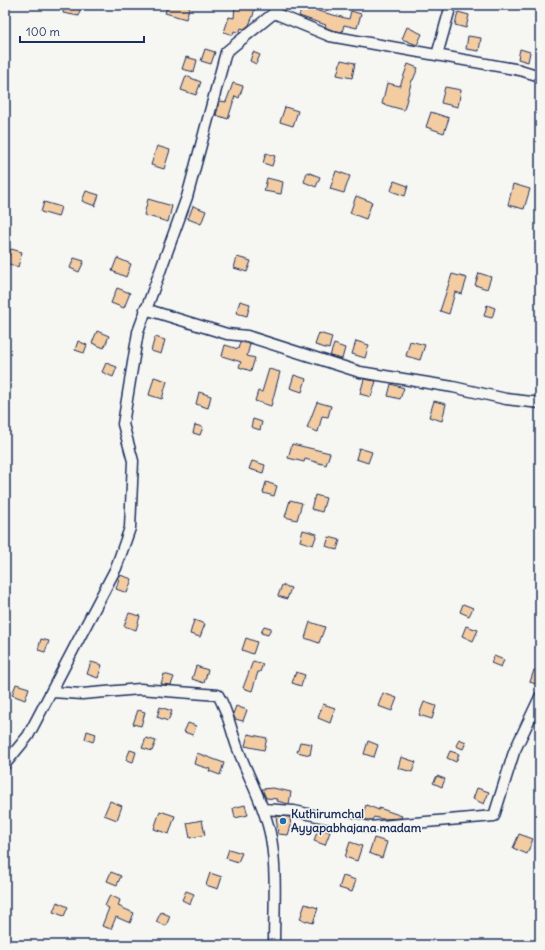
<svg xmlns="http://www.w3.org/2000/svg" width="545" height="950" viewBox="0 0 545 950" font-family="Delius,sans-serif">
	<style>
		.building { fill: #f3cca2; stroke: #1b2f5e }
		.lines { fill: none; stroke-linecap: round; stroke-linejoin: round }
		.minor-casing { stroke: #1b2f5e; stroke-width: 13 }
		.minor { stroke: #f6f6f2; stroke-width: 10 }
		.poi-dot { fill: #1f6fb2; stroke: #f6f6f2; stroke-width: 1.5 }
		.labels { text-anchor: middle; stroke-width: 3; stroke-linejoin: round; paint-order: stroke }
		.poi-label { font-size: 12px; font-weight: bold; fill: #1b2f5e; stroke: #f6f6f2; text-anchor: start }
	</style>
	<rect width="100%" height="100%" fill="#f6f6f2"/>
	<filter id="ink" filterUnits="userSpaceOnUse"><feTurbulence type="fractalNoise" baseFrequency=".025" numOctaves="2"/><feDisplacementMap in="SourceGraphic" scale="8" xChannelSelector="R" yChannelSelector="G"/><feConvolveMatrix kernelMatrix="1 2 1 2 8 2 1 2 1" color-interpolation-filters="sRGB"/></filter>
	<g filter="url(#ink)">
		<!-- building -->
		<path class="building" d="M64,5H81L79,16L63,13Z
			M168,5H190L186,19L165,13Z
			M235,5L255,7L253,16L249,25L244,29L241,28L239,33L234,31L233,35L224,32L229,17L234,18Z
			M303,5H320L318,11L349,19L351,11L361,14L357,28L344,25L342,32L332,30L325,27L326,25L299,16Z
			M458,12L469,15L466,28L455,25Z
			M407,27L422,34L417,45L402,39Z
			M468,36L481,38L479,51L466,49Z
			M205,49L215,52L211,64L201,61Z
			M520,49L530,52L528,62L518,59Z
			M253,52L260,55L256,64L250,61Z
			M186,57L197,60L194,72L182,69Z
			M341,60L355,63L352,78L337,75Z
			M408,64L418,68L413,80H412L404,110L382,104L387,83L400,86Z
			M186,76L201,82L196,95L181,90Z
			M233,83L243,86L239,98L235,96L228,119L216,115L220,101L226,102Z
			M445,87L461,90L458,107L441,103Z
			M285,107L298,111L293,126L280,122Z
			M431,112L449,118L444,133L426,127Z
			M157,146L170,150L164,169L151,165Z
			M266,153L275,156L272,166L263,163Z
			M336,171L350,176L344,193L330,189Z
			M307,172L320,177L316,187L304,182Z
			M267,178L283,182L281,194L264,191Z
			M394,181L408,186L405,196L391,191Z
			M513,184L530,189L524,209L508,205Z
			M86,191L99,195L95,206L82,201Z
			M356,196L372,202L366,219L350,213Z
			M148,199L172,206L168,222L144,215Z
			M44,202L61,207L58,217L41,212Z
			M193,206L206,211L201,224L188,219Z
			M11,249L22,252L18,267L6,263Z
			M237,257L251,261L247,272L234,268Z
			M74,258L84,261L79,272L70,268Z
			M117,258L131,264L126,277L112,271Z
			M479,273L491,277L487,289L475,285Z
			M452,274L467,278L462,294L455,292L449,314L440,311Z
			M117,288L130,293L124,308L111,303Z
			M240,301L250,304L247,316L236,313Z
			M487,305L495,308L492,318L484,316Z
			M97,331L109,336L104,348L92,343Z
			M319,333L332,337L329,349L315,345Z
			M155,337L165,340L161,354L151,351Z
			M78,341L87,345L84,353L75,350Z
			M356,341L369,345L365,358L352,354Z
			M410,341L425,345L420,360L406,356Z
			M240,342L250,344L247,356L255,358L251,371L239,367L241,362L222,356L225,345L238,349Z
			M334,344L345,348L342,359L330,356Z
			M106,363L117,367L113,377L102,372Z
			M269,369L280,372L271,406L255,401L258,391L262,392Z
			M294,375L306,379L302,392L290,388Z
			M154,377L167,381L162,399L149,395Z
			M364,379L376,381L371,397L360,394Z
			M391,384L404,388L400,399L388,396Z
			M199,392L211,396L208,408L196,404Z
			M434,401L446,404L442,421L429,417Z
			M317,402L331,406L328,417L322,416L318,432L307,428Z
			M253,419L262,422L260,430L251,427Z
			M195,425L203,427L200,435L193,433Z
			M292,444L330,453L326,465L305,459L304,462L288,458Z
			M359,448L372,452L368,463L356,459Z
			M252,461L265,465L263,473L249,469Z
			M266,482L277,486L274,496L263,493Z
			M315,495L326,498L322,512L311,509Z
			M290,500L302,503L297,520L285,517Z
			M303,530L317,534L313,545L300,541Z
			M329,537L340,540L337,550L326,546Z
			M120,575L132,579L127,593L116,589Z
			M282,585L291,588L287,599L278,596Z
			M463,604L473,608L469,616L460,612Z
			M129,613L140,616L136,630L124,626Z
			M194,620L205,624L200,637L190,634Z
			M310,622L325,627L319,643L305,638Z
			M264,626L271,628L268,635L261,633Z
			M466,626L478,630L473,641L462,636Z
			M246,638L257,642L253,654L242,650Z
			M41,639L49,641L45,652L38,650Z
			M494,656L504,660L501,667L491,663Z
			M253,661L263,664L260,672H258L252,691L243,688Z
			M91,662L102,665L98,678L87,674Z
			M196,666L208,670L204,683L192,679Z
			M534,670L540,672L538,685L530,682Z
			M296,672L305,675L301,686L292,683Z
			M164,674L174,677L171,685L161,684Z
			M16,684L29,688L25,700L12,695Z
			M383,693L397,698L392,711L378,706Z
			M424,702L436,706L432,719L419,715Z
			M323,704L335,708L330,723L318,718Z
			M236,706L247,710L243,721L235,719L233,714Z
			M160,707L172,711L168,721L157,717Z
			M138,710L145,712L141,726L133,724Z
			M188,723L196,726L193,735L184,732Z
			M87,731L96,734L93,742L85,739Z
			M248,734L267,738L264,750L245,746Z
			M146,738L156,741L152,751L142,748Z
			M459,739L466,742L463,749L456,746Z
			M368,741L378,745L374,757L364,754Z
			M300,742L312,744L310,755L297,752Z
			M130,750L136,752L133,762L126,760Z
			M450,751L459,754L456,762L447,758Z
			M197,753L224,763L220,775L209,771L210,769L194,764Z
			M401,757L416,762L412,772L398,768Z
			M437,776L445,779L442,787L433,783Z
			M273,788L291,792L289,804L277,801L278,799L266,798L262,789Z
			M477,788L489,792L484,804L473,799Z
			M110,801L122,806L117,820L104,815Z
			M245,805L248,815L235,818L233,808Z
			M366,805L379,810V808L402,816L401,818L382,819L374,817L372,820H369L361,819Z
			M160,811L175,816L169,834L154,829Z
			M276,816L290,817L291,826L288,835L278,834Z
			M202,820L205,835L190,838L187,823Z
			M318,828L330,832L325,845L314,841Z
			M519,834L533,839L527,854L513,848Z
			M374,838L387,842L382,858L369,853Z
			M350,842L362,846L357,861L345,857Z
			M229,849L242,853L238,862L226,858Z
			M111,872L121,876L117,885L107,881Z
			M210,873L222,877L218,889L206,885Z
			M343,876L356,880L352,892L339,888Z
			M186,891L194,894L190,904L182,900Z
			M110,895L120,900L118,906L134,913L130,923L116,917L111,929L102,926L109,908L105,906Z
			M57,902L68,907L64,916L53,912Z
			M305,904L318,908L313,923L300,919Z
			M161,912L170,916L166,926L156,922Z"/>
		<g class="lines">
			<!-- minor casing -->
			<g class="minor-casing">
				<path id="minor" d="M274,13L330,36L520,70L540,76
					M437,55L451,5
					M145,309L227,334L247,336L360,372L453,387L506,399L540,403
					M52,692L82,694L140,689L218,695C228,711 231,731 238,749C249,779 265,806 271,838C277,873 274,910 274,945
					M5,764L28,736L116,568L130,528L133,461L123,424L138,332L187,197L226,52L274,13L276,5
					M263,809L294,811L369,827L494,816L514,752L540,697"/>
			</g>
			<!-- minor -->
			<use href="#minor" class="minor"/>
		</g>
	</g>
	<!-- markers -->
	<circle class="poi-dot" cx="283" cy="821" r="4"/>
	<g class="labels">
		<!-- poi labels -->
		<g class="poi-label">
			<text x="291" y="818">Kuthirumchal<tspan x="291" dy="14">Ayyapabhajana madam</tspan></text>
		</g>
	</g>
	<!-- margin -->
	<rect width="545" height="950" fill="none" stroke="#f6f6f2" stroke-width="20"/>
	<rect x="10" y="10" width="525" height="930" fill="none" stroke="#1b2f5e" stroke-width="1.5" filter="url(#ink)"/>
	<!-- scale -->
	<path d="M20 36v6h124v-6" fill="none" stroke="#1b2f5e" stroke-width="2"/>
	<text x="26" y="36" font-size="12" fill="#1b2f5e" stroke="#f6f6f2" stroke-width="3" paint-order="stroke">100 m</text>
</svg>
